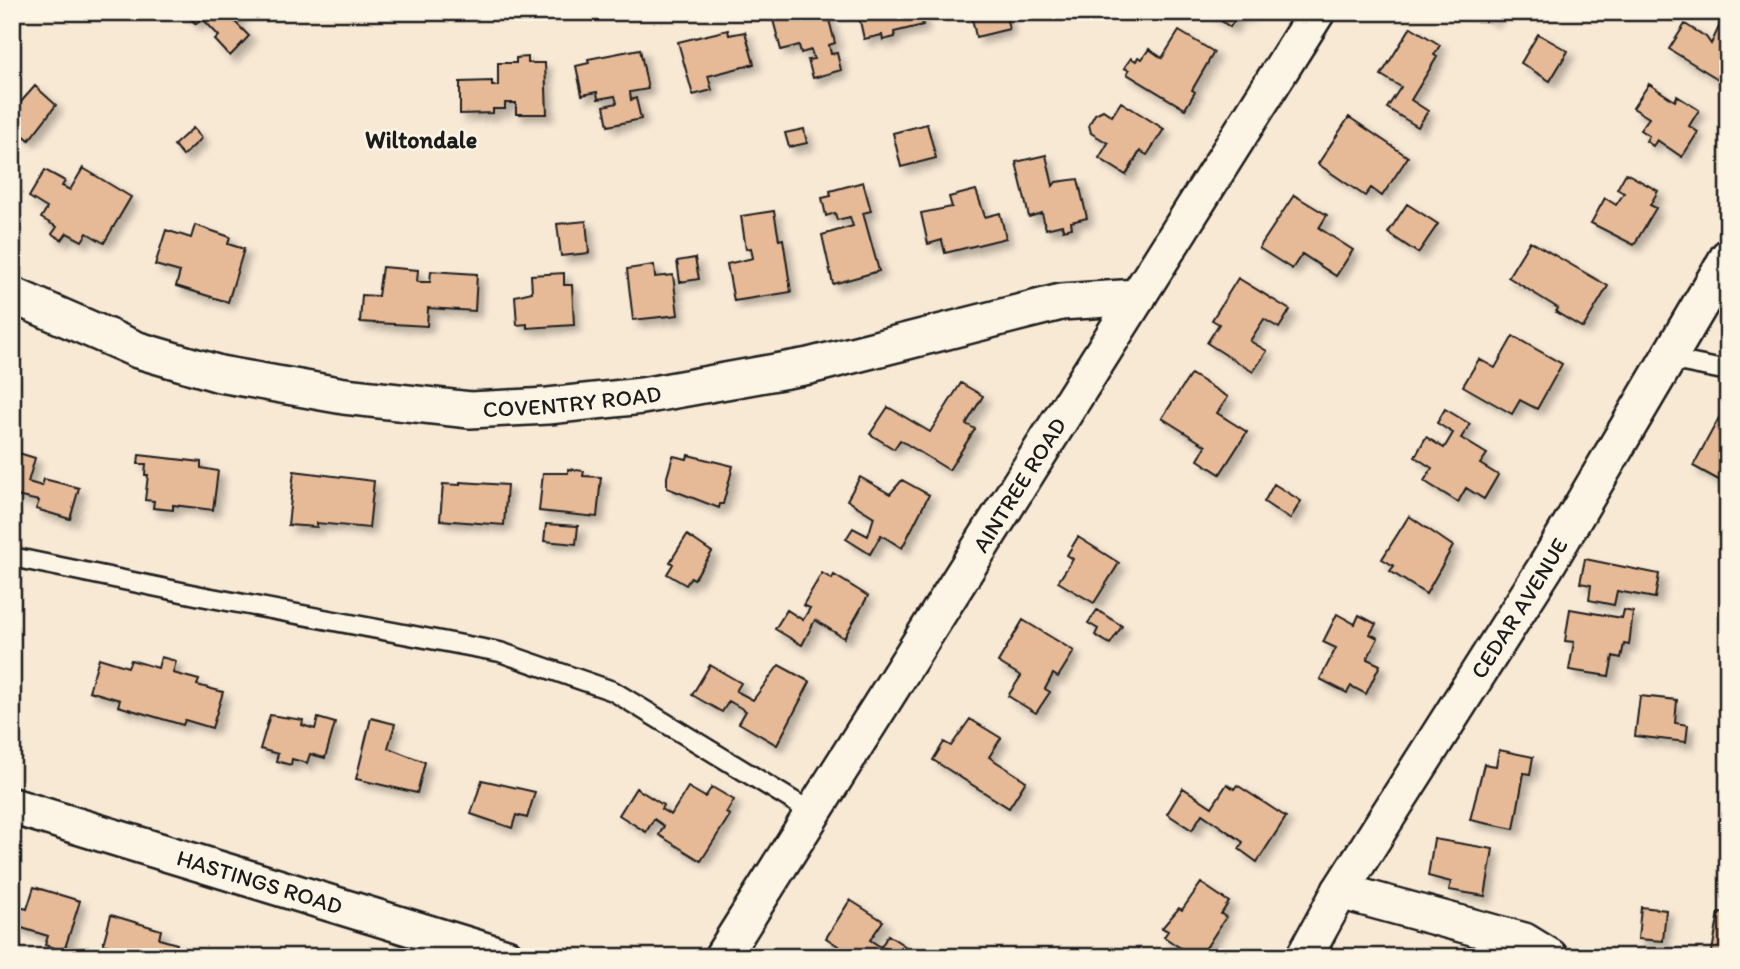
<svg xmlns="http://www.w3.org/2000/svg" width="1740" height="969" viewBox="0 0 1740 969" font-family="Itim,sans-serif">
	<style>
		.building { fill: #e7ba97; stroke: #1c1c1c; stroke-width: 2; filter: url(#shadow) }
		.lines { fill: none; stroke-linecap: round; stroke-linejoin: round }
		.service-casing { stroke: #1c1c1c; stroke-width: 23 }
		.minor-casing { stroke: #1c1c1c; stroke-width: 40 }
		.service { stroke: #fcf5e5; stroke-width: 18 }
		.minor { stroke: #fcf5e5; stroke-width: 35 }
		.labels { text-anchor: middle; stroke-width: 5; stroke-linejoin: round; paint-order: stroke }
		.street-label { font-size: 23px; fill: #1c1c1c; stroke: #fcf5e5 }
		.neighbourhood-label { font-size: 24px; font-weight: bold; fill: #1c1c1c; stroke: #fcf5e5 }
	</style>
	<defs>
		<filter id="shadow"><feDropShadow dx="6" dy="6" stdDeviation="3.5" flood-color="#0004"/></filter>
	</defs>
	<rect width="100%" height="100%" fill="#f8e9d5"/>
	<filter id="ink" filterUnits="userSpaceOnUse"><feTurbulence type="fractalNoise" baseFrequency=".0143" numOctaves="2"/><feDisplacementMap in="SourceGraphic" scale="14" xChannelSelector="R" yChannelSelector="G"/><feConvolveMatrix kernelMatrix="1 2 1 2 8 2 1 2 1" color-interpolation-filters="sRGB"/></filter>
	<g filter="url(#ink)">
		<!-- building -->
		<path class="building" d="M184,12H243L234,21L249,36L230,56L215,40L219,36L202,18L196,24Z
			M786,12H827L835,43L829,45L831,54L837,53L841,70L813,78L808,60L814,59L811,50L801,53L799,45L781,50L772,16Z
			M858,12H920L923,25L894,32L895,37L883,40L882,35L864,39Z
			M975,12H1005L1009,29L976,37L972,18L976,17Z
			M1209,12H1248L1245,16L1240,12L1230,27Z
			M1480,12H1498L1493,20Z
			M1724,16L1728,19V85L1669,49L1685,24L1706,37L1711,44Z
			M1411,27L1440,45L1434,55L1437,57L1411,100L1428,111L1418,127L1387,108L1401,87L1381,75Z
			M728,30L729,35L745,32L754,64L708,76L712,90L693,95L678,42Z
			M1179,31L1214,52L1192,90L1195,92L1185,109L1127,74L1129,70L1124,68L1131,58L1136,61L1138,57L1142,59L1149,49L1162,58Z
			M1538,34L1568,51L1550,81L1521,63Z
			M640,49L648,89L630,92L631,100L636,98L641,119L608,126L604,106L617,103L615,96L598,99L597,92L582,95L576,66L589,63L588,59Z
			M528,57V63H545L547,114H516V103H505V109H493V113L460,114V82L492,81V86H498V63H516V58Z
			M1649,84L1675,101L1677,96L1699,110L1689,126L1698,132L1682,157L1657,140L1653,146L1646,141L1649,136L1640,130L1649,118L1633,108Z
			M35,86L56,105L29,140L12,125V112Z
			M1121,102L1164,129L1147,155L1140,151L1126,175L1099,158L1108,143L1091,133L1089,125L1095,114L1103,110L1112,116Z
			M1349,117L1408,157L1382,196L1371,188L1365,196L1318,164Z
			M927,124L936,158L901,167L893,133Z
			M193,128L202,138L183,156L174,145Z
			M804,129L807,143L789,147L785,133Z
			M1046,155L1053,186L1056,182L1078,179L1087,218L1071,222L1072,228L1063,230L1062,225L1046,229L1042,213L1029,217L1016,162Z
			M83,168L131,197L104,243L87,233L82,241L67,233L62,240L52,234L57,227L41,218L47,208L29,197L45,170L65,181L62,186L70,190Z
			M1626,173L1658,191L1650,205L1656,208L1634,245L1591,223L1605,198L1616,205L1624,193L1617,189Z
			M863,182L871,211L863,213L879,271L833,284L822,235L853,226L850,217L837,220L835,213L826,216L822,198L831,196L830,191Z
			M976,190L985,217L1000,213L1006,238L945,253L942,240L928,244L921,213L952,207L949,197Z
			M1294,195L1327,215L1319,228L1353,250L1336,276L1302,254L1292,269L1259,248Z
			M1407,204L1438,224L1418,253L1388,233Z
			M774,211L779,240L783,239L791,292L734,301L727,264L753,258L751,248L746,249L741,216Z
			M586,221L589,253L561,256L557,224Z
			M195,225L230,237L228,244L244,249L228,302L176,286L180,272L155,265L166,230L191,238Z
			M1530,241L1608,286L1583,328L1556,312L1558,308L1508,277Z
			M695,258L699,279L680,282L677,261Z
			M654,265L655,277L673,275L678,315L633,320L627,269Z
			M382,267L418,270L417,282H430L431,271L477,274L475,311L428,308L427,326L360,322L362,295L378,296Z
			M564,273V285H572L574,325L527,328V324L517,325L515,296L532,292L531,275Z
			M1238,278L1290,310L1279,328L1264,319L1250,341L1267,351L1253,372L1207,343L1219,324L1212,320Z
			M1513,336L1562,364L1537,409L1520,400L1512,414L1463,386L1479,359L1495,368Z
			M1191,374L1228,397L1217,413L1247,432L1220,474L1198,460L1206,446L1162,418Z
			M961,383L983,396L966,424L975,429L949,470L900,440L894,449L870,434L888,407L930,432Z
			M1445,409L1470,424L1461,438L1487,454L1480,464L1498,475L1484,499L1466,488L1458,502L1424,481L1432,468L1415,457L1426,437L1444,448L1453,433L1437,423Z
			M1721,414L1728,417V485L1693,466Z
			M12,451L35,458L28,482L42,486L44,479L79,488L70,519L36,509L39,501L12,495Z
			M139,455L201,462V468L218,471L213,510L173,505V510L153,508L154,501L145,500L148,475H145L146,464H138Z
			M688,455L733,466L723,504H720L719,508L667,488V477L673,456L687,459Z
			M568,469L584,471L583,476L601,477L597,517L539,511L543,473H568Z
			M294,471L374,481L369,528L317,523V527L288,525Z
			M860,477L890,494L902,480L929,495L902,548L881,535L870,554L846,539L853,528L868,536L874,517L847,500Z
			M460,482L507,485L504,525L440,520L443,484L460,485Z
			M1274,484L1301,501L1290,519L1264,502Z
			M1409,516L1453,546L1426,594L1390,571L1394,566L1382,559Z
			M546,524L578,526L576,544L544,541Z
			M687,535L712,552L694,579L691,577L686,585L667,574L673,564L670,562Z
			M1078,537L1119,563L1094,603L1058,582L1073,559L1067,555Z
			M1585,559L1659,574L1655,598L1617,591L1614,605L1589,600L1591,585L1580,583Z
			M822,573L832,579L834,575L868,596L844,638L815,620L802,645L775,629L787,610L803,620L810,608L803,605Z
			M1570,609L1622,618L1624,610L1633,612L1629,645L1624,644L1621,658L1613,656L1609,676L1569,670L1574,642L1565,641Z
			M1097,610L1122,626L1110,644L1095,635L1098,629L1088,623Z
			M1337,614L1355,624L1359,615L1376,624L1370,634L1378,638L1367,659L1380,665L1366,694L1351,686L1347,693L1320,679L1336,648L1323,642Z
			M1023,620L1074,651L1058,677L1053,674L1045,689L1050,692L1036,713L1008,696L1021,676L998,662Z
			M161,657L176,661L173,673L199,680L197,685L223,692L212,728L185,720L183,725L118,706L120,700L89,691L99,658L128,667L131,660L158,668Z
			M710,665L741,683L736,691L753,700L779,665L810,682L777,745L739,723L746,711L729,701L722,712L692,695Z
			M1640,696L1677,700L1675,723L1688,725L1686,742L1635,736Z
			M270,715L303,720L302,725L315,729L318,718L335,723L325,758L310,754L307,763L292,759L291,765L276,761L278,754L260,749Z
			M371,718L395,724L388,748L425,762L417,793L356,779Z
			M970,719L1001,738L989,757L1026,781L1009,808L933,760L944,742L951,746Z
			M1499,750L1533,757L1530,774L1524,773L1514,829L1470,820L1484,764L1496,766Z
			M482,780L535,792L527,818L516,815L512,828L471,814Z
			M1227,784L1234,789L1237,785L1286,817L1257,862L1239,849L1243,842L1202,814L1192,830L1167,814L1183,788L1212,807Z
			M688,787L705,797L712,787L734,800L726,813L730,815L701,861L659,835L664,826L654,819L646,832L619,815L636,788L663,805L661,809L671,815Z
			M1434,839L1493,849L1485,896L1449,890L1451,882L1428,876Z
			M1201,883L1229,902L1221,914L1226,917L1200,957H1194L1164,937L1168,931L1162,928L1179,908L1182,910Z
			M34,887L80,901L64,951L45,945L48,936L12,925L16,906L27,909Z
			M850,900L883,921L870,940L881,947L888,935L911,950L907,957H869L862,952L855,957L826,938Z
			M1641,907L1666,910L1663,941L1638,939Z
			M1719,913L1728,914V957H1711Z
			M111,915L161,930L159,939L177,944L173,957H130L132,953L103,944Z"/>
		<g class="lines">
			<!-- service casing -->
			<g class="service-casing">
				<path id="service" d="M1668,359L1728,371
					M12,557L201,596L500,652L613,691L813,813"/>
			</g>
			<!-- minor casing -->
			<g class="minor-casing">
				<g id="minor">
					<path id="s1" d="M12,295L138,350L220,374L344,396L470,410L548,406L642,396L809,366L1061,302L1138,297"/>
					<path id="s2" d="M12,806L506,957"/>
					<path d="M1340,891L1524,941L1550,957"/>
					<path id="s3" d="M722,957L1317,12"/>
					<path id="s4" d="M1304,957L1340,891L1545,568L1728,257"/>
				</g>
			</g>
			<!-- service -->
			<use href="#service" class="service"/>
			<!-- minor -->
			<use href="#minor" class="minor"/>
		</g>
	</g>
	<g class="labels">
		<!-- street labels -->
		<g class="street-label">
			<text dy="8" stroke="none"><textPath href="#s1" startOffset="578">COVENTRY ROAD</textPath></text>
			<text dy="8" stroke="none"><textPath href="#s3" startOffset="558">AINTREE ROAD</textPath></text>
			<text dy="8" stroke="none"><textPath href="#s4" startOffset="410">CEDAR AVENUE</textPath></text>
			<text dy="8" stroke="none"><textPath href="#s2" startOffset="259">HASTINGS ROAD</textPath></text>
		</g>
		<!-- neighbourhood labels -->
		<g class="neighbourhood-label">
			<text x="421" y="148">Wiltondale</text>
		</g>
	</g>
	<!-- margin -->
	<rect width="1740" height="969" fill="none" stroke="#fcf5e5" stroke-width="42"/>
	<rect x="21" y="21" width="1698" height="927" fill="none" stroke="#1c1c1c" stroke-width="2.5" filter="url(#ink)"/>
</svg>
